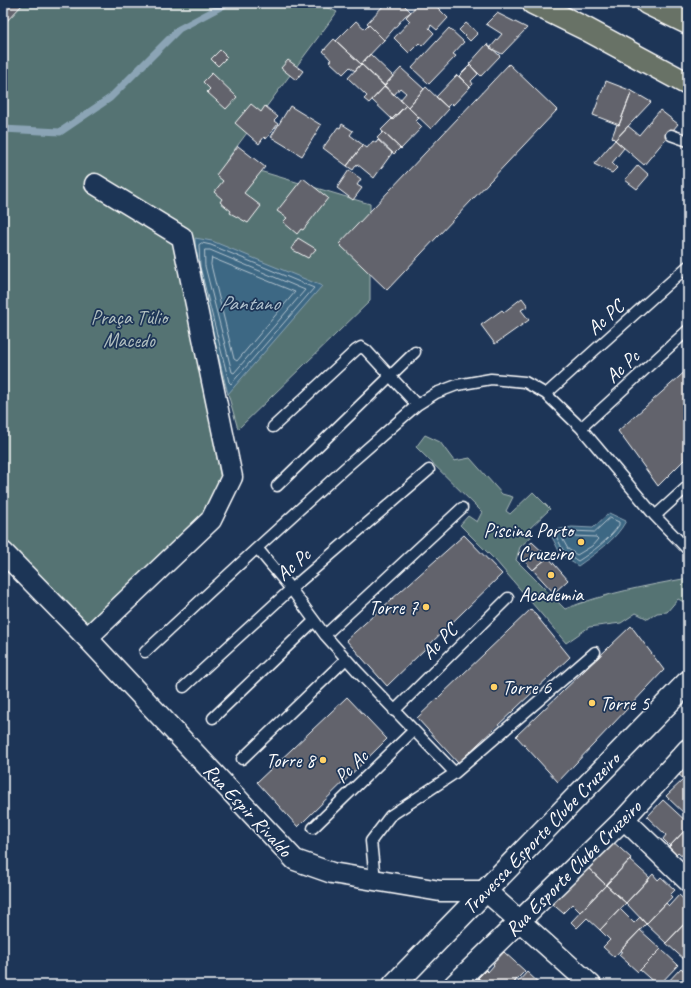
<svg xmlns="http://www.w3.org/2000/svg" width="691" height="988" viewBox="0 0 691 988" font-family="Caveat,sans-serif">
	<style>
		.green { fill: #547373; stroke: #aab9b9 }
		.water { fill: #3e6884; stroke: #8ba4b5 }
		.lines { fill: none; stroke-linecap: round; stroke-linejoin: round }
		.shore { stroke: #b2c3ce; stroke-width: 1 }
		.stream { stroke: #8ba4b5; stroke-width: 7 }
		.building { fill: #62646c; stroke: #fff }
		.service-casing { stroke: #fff; stroke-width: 13 }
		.minor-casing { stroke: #fff; stroke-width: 23 }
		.tertiary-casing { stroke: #fff; stroke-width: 25 }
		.primary-casing { stroke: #fff; stroke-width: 25 }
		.service { stroke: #1d3557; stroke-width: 10 }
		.minor { stroke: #1d3557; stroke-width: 20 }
		.tertiary { stroke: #1d3557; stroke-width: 22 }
		.primary { stroke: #687266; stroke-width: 22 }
		.poi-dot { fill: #ffd166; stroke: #1d3557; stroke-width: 1.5 }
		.labels { text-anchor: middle; stroke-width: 3.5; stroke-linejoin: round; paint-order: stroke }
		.park-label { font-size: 20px; fill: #b2c0c0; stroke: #1d3557 }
		.street-label { font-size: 20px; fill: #fff; stroke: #1d3557 }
		.poi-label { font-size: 20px; fill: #fff; stroke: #1d3557; text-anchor: end }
		.water-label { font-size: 21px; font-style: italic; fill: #b2c3ce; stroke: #1d3557 }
	</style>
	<rect width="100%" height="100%" fill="#1d3557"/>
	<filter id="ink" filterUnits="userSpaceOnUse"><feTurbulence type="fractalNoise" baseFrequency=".025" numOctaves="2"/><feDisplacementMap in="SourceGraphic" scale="8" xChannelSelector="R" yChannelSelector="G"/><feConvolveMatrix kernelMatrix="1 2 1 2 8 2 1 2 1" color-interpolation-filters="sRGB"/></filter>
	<g filter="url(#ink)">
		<!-- green -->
		<path class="green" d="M3,3H318L337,12L226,161L370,204V301L238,429L228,394L177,242L221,480L205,517L83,628L3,538Z
			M425,435L440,442L454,461L470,458L502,494L513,497L506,511L510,514L533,492L550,509L527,531L532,536L520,547L516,560L565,609C605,593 646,586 688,578V601L686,603L678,599L667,612L657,613L648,619L636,613L621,623L589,627L566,643L496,561L460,525L468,516L477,522L482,512L416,447Z"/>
		<!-- water -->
		<path class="water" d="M195,238L212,241L322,286L228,394L196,267Z
			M609,513L626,521C615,541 596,553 578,566L561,555L549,531L572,527L593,528Z"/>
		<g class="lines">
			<!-- shore -->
			<path class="shore" d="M202,243L211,245L314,288L231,384L229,382L200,267L199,245Z
				M205,250H210L305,290L234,373L232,372L205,266Z
				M212,258L295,292L237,361L234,359L211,265Z
				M610,518L619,522V525C611,538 591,553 578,561L564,552L556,536V534L572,531L594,532Z
				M572,536L596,537L598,539L592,546L577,555L568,549L563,540L564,537Z"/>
			<!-- stream -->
			<path class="stream" d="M276,3H283
				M3,129L60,132L110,98L179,29L228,3"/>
		</g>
		<!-- building -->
		<path class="building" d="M3,3H24L3,25Z
			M386,3H402L411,12L405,16L384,40L367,23Z
			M419,3H433L448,18L437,30L431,25L429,28L434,33L422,46L419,43L409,53L394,38L410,21L406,17Z
			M497,13L527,28L502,54L490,48L502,34L486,24Z
			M356,21L365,29L369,25L384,40L361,64L336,41Z
			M466,23L478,33L470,41L459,30Z
			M449,28L464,42L453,54L456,56L429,84L412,68Z
			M334,39L361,64L355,71L350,67L343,74L329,61L331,60L323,51Z
			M487,44L500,56L481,76L469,64Z
			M220,50L227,57L218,66L211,59Z
			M370,54L393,76L384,86L361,64Z
			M288,60L303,71L296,80L281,68Z
			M361,64L385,86L369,103L364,99L367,96L348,78Z
			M509,64L557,110L387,290L339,244Z
			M470,65L478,74L471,81L473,84L470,87L459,76Z
			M401,68L424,89L408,107L400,100L406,93L400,88L394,95L384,86Z
			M212,73L237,97L226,109L207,92L210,89L203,82Z
			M457,75L470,87L453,105L451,103L447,107L436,97Z
			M606,81L632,91L619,125L593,115Z
			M385,86L406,105L393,120L372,100Z
			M426,87L449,109L431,129L408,107Z
			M632,91L651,102L615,140L612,137L617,124L619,125Z
			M251,104L261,112L265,106L278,117L274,121L278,124L266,139L264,137L259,144L235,123Z
			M406,105L419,118L416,121L422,127L401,149L381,130Z
			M290,106L321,125L302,156L271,137Z
			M660,110L678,124L644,165L615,140L628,126L639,135Z
			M342,124L353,131L350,135L363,145L347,166L323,148L338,127L340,128Z
			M383,132L400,148L394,154L377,138Z
			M378,140L392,153L374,178L357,164L353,170L347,166L363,145L367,148L373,141L376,143Z
			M615,140L624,148L612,163L617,168L612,173L594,164Z
			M238,146L265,167L244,193L261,206L248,223L230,213L231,211L220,202L222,199L214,192L223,181L216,175Z
			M638,165L649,175L637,189L625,180Z
			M349,170L361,179L357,185L362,188L353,200L337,188Z
			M303,178L328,198L303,230L301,229L297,234L283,222L287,218L277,211Z
			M298,238L316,249L308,258L291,249Z
			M522,298L528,306L521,310L529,320L495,344L481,325L502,310L504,312Z
			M688,369V456L658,486L618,431Z
			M464,535L502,574L387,686L346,640Z
			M532,542L548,557L533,570L518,554Z
			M548,557L568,580L554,593L533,570Z
			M531,609L570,657L458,763L417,718Z
			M631,626L664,670L558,782L516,736Z
			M347,697L387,739L298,827L257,782Z
			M682,763L688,769V783L675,771Z
			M684,779L688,783V817L666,796Z
			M663,800L688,823V827L670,846L663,839L666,835L647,817Z
			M688,827V861L678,852L676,854L669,847Z
			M610,839L631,858L606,885L585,865Z
			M630,860L650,878L626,903L606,885Z
			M585,865L606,885L580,912L572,904L563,913L550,902Z
			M653,874L658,880L661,877L675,890L670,895L672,897L646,924L626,903Z
			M606,885L626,903L600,930L587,918L577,928L571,922Z
			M679,895L688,903V920L666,943L646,924L666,903L669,906Z
			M620,909L634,923L640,917L646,924L614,957L603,947L610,940L600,930Z
			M688,920V961L687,962L666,943Z
			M640,930L661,949L638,972L619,955L622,951H620Z
			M661,949L678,965L659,985H657L640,970Z
			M504,952L525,971L511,985H486L478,978L486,970L488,972L494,965L493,964Z
			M681,968L688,974V985H665Z
			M527,972L541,985H511L515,981L517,983Z
			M478,978L486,985H472Z"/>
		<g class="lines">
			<!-- service casing -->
			<g class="service-casing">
				<path id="service" d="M671,135L688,141
					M546,394L688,266
					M273,427L356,350L361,347L366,350L417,405
					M581,428L688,330
					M277,486L415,352
					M655,516L688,550
					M325,635L462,508
					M145,652L257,548
					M184,687L291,589L429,470
					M394,711L508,598
					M213,718L314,621
					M242,759L346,659
					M455,773L595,652
					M313,828L413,731
					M375,880L371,841L390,816L455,773L358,672L325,635L291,589L257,548L345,468L417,405L436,393L457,385L491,379L525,382L546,394L581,428L655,516L688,486"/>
			</g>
			<!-- minor casing -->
			<g class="minor-casing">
				<path id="minor" d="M3,552L87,638L295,860L332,873L440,891H486L591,985
					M87,638L211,520L232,477L182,237L95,184
					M624,819L688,881
					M454,985L624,819L688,749"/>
			</g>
			<!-- tertiary casing -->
			<g class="tertiary-casing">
				<path id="tertiary" d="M394,985L688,682"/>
			</g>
			<!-- primary casing -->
			<g class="primary-casing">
				<path id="primary" d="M533,3L586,29L688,84
					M647,3L688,23"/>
			</g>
			<!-- service -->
			<use href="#service" class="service"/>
			<!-- minor -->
			<use href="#minor" class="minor"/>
			<!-- tertiary -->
			<use href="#tertiary" class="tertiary"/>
			<!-- primary -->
			<use href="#primary" class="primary"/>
		</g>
	</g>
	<!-- markers -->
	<g class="poi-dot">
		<circle cx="581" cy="542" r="4"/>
		<circle cx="551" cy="575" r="4"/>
		<circle cx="426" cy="607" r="4"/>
		<circle cx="494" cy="687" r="4"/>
		<circle cx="592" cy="703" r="4"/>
		<circle cx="323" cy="760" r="4"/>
	</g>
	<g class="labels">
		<!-- park labels -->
		<g class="park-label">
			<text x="129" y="324">Praça Túlio<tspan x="129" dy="23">Macedo</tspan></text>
		</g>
		<!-- street labels -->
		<g class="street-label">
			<text transform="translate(605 317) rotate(-42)" y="7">Ac PC</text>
			<text transform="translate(622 366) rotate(-43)" y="7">Ac Pc</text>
			<text transform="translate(293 564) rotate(-41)" y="7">Ac Pc</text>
			<text transform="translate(439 641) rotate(-45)" y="7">Ac PC</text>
			<text transform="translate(351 766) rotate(-44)" y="7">Pc Ac</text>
			<text transform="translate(248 810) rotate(47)" y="7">Rua Espir Rivaldo</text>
			<text transform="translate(541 833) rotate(-46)" y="7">Travessa Esporte Clube Cruzeiro</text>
			<text transform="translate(573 868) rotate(-45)" y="7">Rua Esporte Clube Cruzeiro</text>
		</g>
		<!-- poi labels -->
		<g class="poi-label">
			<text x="573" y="537">Piscina Porto<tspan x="573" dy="23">Cruzeiro</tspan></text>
			<text x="551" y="601" text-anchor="middle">Academia</text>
			<text x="418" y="614">Torre 7</text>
			<text x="502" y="694" text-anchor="start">Torre 6</text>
			<text x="600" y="710" text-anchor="start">Torre 5</text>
			<text x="315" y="767">Torre 8</text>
		</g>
		<!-- water labels -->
		<g class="water-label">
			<text x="249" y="310">Pantano</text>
		</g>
	</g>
	<!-- margin -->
	<rect width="691" height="988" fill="none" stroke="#1d3557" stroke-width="16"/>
	<rect x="8" y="8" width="675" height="972" fill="none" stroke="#fff" stroke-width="1.5" filter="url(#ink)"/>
</svg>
